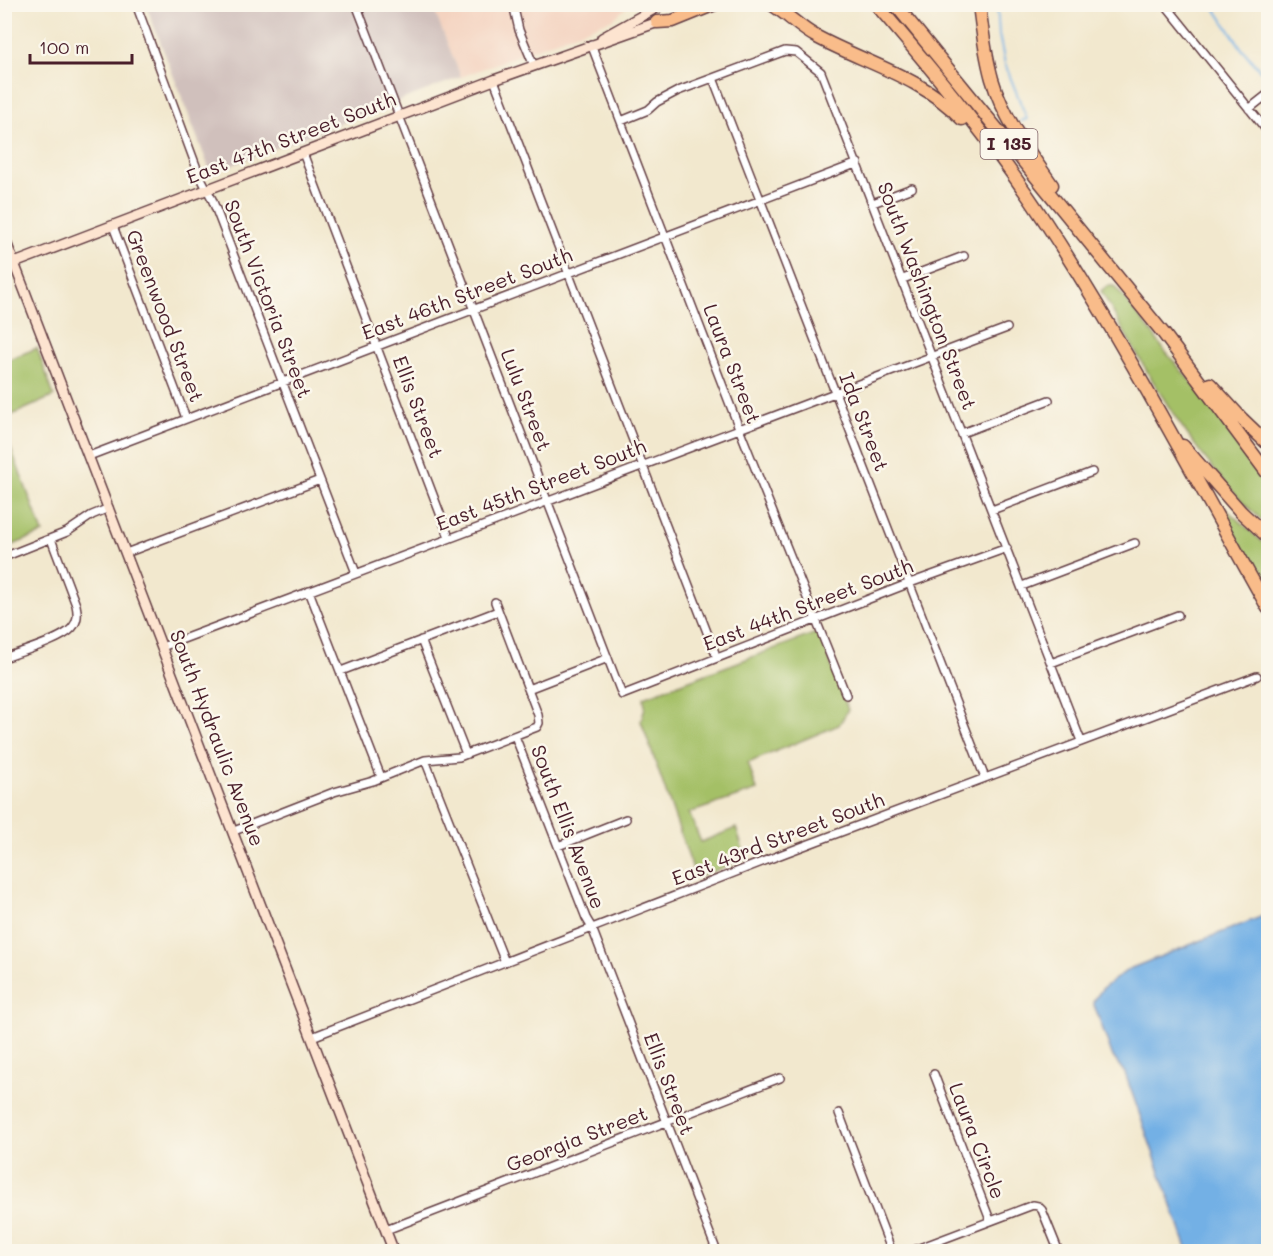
<svg xmlns="http://www.w3.org/2000/svg" width="1273" height="1256" viewBox="0 0 1273 1256" font-family="Mali,sans-serif">
	<style>
		.built { fill: #f4d3c0 }
		.industrial { fill: #d0c0bc }
		.green { fill: #a4c066; stroke: #777048; stroke-width: 1.5 }
		.water { fill: #73b0e5; stroke: #5e6888; stroke-width: 1.5 }
		.lines { fill: none; stroke-linecap: round; stroke-linejoin: round }
		.stream { stroke: #73b0e5; stroke-width: 2 }
		.street-casing { stroke: #633d43; stroke-width: 10 }
		.secondary-casing { stroke: #633d43; stroke-width: 12 }
		.highway-casing { stroke: #633d43; stroke-width: 15 }
		.street { stroke: #fff; stroke-width: 7 }
		.secondary { stroke: #fde4d0; stroke-width: 9 }
		.highway { stroke: #f9bc8a; stroke-width: 12 }
		.labels { text-anchor: middle; stroke-width: 5; stroke-linejoin: round; paint-order: stroke }
		.shield { fill: #fbf7ec; stroke: #7f6065; stroke-width: 1.5 }
		.shield-label { font-size: 18px; font-weight: bold; fill: #4a1f2b }
		.street-label { font-size: 20px; fill: #4a1f2b; stroke: #fbf7ec }
	</style>
	<rect width="100%" height="100%" fill="#fbf7ec"/>
	<filter id="ink" filterUnits="userSpaceOnUse"><feTurbulence type="fractalNoise" baseFrequency=".0167" numOctaves="2"/><feDisplacementMap in="SourceGraphic" scale="12" xChannelSelector="R" yChannelSelector="G"/><feConvolveMatrix kernelMatrix="1 2 1 2 8 2 1 2 1" color-interpolation-filters="sRGB"/></filter>
	<filter id="wash" filterUnits="userSpaceOnUse"><feTurbulence type="fractalNoise" baseFrequency=".008" numOctaves="4" result="noise"/><feDisplacementMap in="SourceGraphic" scale="24" xChannelSelector="R" yChannelSelector="G"/><feGaussianBlur stdDeviation="1.35" result="paint"/><feColorMatrix in="noise" values="0 0 0 0 0 0 0 0 0 0 0 0 0 0 0 0 0 1.4 0 .05"/><feComposite in="paint" operator="in"/></filter>
	<g filter="url(#wash)">
		<rect width="100%" height="100%" fill="#f2e8ce"/>
		<!-- built -->
		<path class="built" d="M432,5H629L613,19L461,77Z"/>
		<!-- industrial -->
		<path class="industrial" d="M146,5H432L461,77L211,173Z"/>
		<!-- green -->
		<path class="green" d="M1107,286H1114L1151,331L1164,350L1206,399L1268,483V526C1193,460 1150,377 1101,291Z
			M37,348L54,396L5,418V361Z
			M4,430L43,533L5,548H4Z
			M1226,509L1268,547V593L1229,524L1224,510Z
			M819,632L848,710L839,725L748,763L757,790L689,813L701,842L736,828L746,859L696,878L641,721L645,707L644,697Z"/>
		<!-- water -->
		<path class="water" d="M1268,914V1251H1188L1125,1073L1113,1057L1093,1002L1102,989L1129,969Z"/>
		<g class="lines">
			<!-- stream -->
			<path class="stream" d="M997,4L999,35L1005,64L1027,119L1021,121
				M1212,4L1242,49L1266,77"/>
		</g>
	</g>
	<g filter="url(#ink)">
		<g class="lines">
			<!-- street casing -->
			<g class="street-casing">
				<path id="street" d="M136,4L199,174L212,199L356,573
					M356,4L622,695L910,583L1007,548
					M513,4L519,30L534,66
					M1165,4L1268,132
					M591,44L739,428L846,695
					M713,78L985,778
					M494,80L717,658
					M1249,109L1268,94
					M621,121L648,110L657,102L678,91L785,51L796,52L821,72L1081,741
					M303,153L449,537
					M873,203L912,188
					M113,226L186,418
					M903,279L964,256
					M962,433L1049,400
					M89,456L858,163
					M992,510L1092,472
					M126,553L320,480
					M4,557L67,532L92,515L109,508
					M1022,586L1135,543
					M309,591L381,777
					M421,640L466,754
					M162,647L1007,328
					M4,658C20,652 62,640 72,628C78,621 78,614 76,605L51,539
					M1051,663L1178,615
					M341,671L498,611
					M528,689L608,658
					M515,736L586,918L592,928L717,1252
					M425,760L505,962
					M234,831L334,792L373,781L425,760L459,757L537,727L539,723L538,715L495,602
					M558,846L626,819
					M312,1037L785,853L1257,676
					M934,1074L990,1220
					M839,1113L892,1252
					M386,1230L780,1078
					M909,1252L1033,1205L1038,1206L1042,1210L1059,1252"/>
			</g>
			<!-- secondary casing -->
			<g class="secondary-casing">
				<path id="secondary" d="M602,38L663,4
					M4,237L394,1252
					M4,267L494,80L661,21"/>
			</g>
			<!-- highway casing -->
			<g class="highway-casing">
				<path id="highway" d="M771,4C787,14 800,28 817,37C865,63 922,77 962,119
					M876,4C936,74 996,146 1046,223C1127,347 1196,480 1268,608
					M895,4L1164,334L1268,474
					M979,4C982,30 985,54 992,79C1003,117 1029,152 1052,185
					M657,22L673,21L715,4
					M1210,384L1242,419L1268,444
					M1183,446L1241,512L1268,537"/>
			</g>
			<!-- street -->
			<use href="#street" class="street"/>
			<!-- secondary -->
			<use href="#secondary" class="secondary"/>
			<!-- highway -->
			<use href="#highway" class="highway"/>
		</g>
	</g>
	<g class="labels">
		<!-- shield labels -->
		<rect class="shield" x="980.5" y="129" width="57" height="30" rx="4.5"/>
		<g class="shield-label">
			<text x="1009" y="150">I 135</text>
		</g>
		<!-- street labels -->
		<g class="street-label">
			<text transform="translate(291 138) rotate(-21)" y="7">East 47th Street South</text>
			<text transform="translate(467 294) rotate(-21)" y="7">East 46th Street South</text>
			<text transform="translate(927 296) rotate(69)" y="7">South Washington Street</text>
			<text transform="translate(268 299) rotate(69)" y="7">South Victoria Street</text>
			<text transform="translate(165 316) rotate(69)" y="7">Greenwood Street</text>
			<text transform="translate(732 364) rotate(69)" y="7">Laura Street</text>
			<text transform="translate(526 400) rotate(69)" y="7">Lulu Street</text>
			<text transform="translate(418 407) rotate(69)" y="7">Ellis Street</text>
			<text transform="translate(864 422) rotate(69)" y="7">Ida Street</text>
			<text transform="translate(541 485) rotate(-21)" y="7">East 45th Street South</text>
			<text transform="translate(808 605) rotate(-21)" y="7">East 44th Street South</text>
			<text transform="translate(217 738) rotate(69)" y="7">South Hydraulic Avenue</text>
			<text transform="translate(568 827) rotate(69)" y="7">South Ellis Avenue</text>
			<text transform="translate(778 839) rotate(-21)" y="7">East 43rd Street South</text>
			<text transform="translate(669 1084) rotate(69)" y="7">Ellis Street</text>
			<text transform="translate(577 1139) rotate(-21)" y="7">Georgia Street</text>
			<text transform="translate(977 1141) rotate(69)" y="7">Laura Circle</text>
		</g>
	</g>
	<!-- margin -->
	<rect width="1273" height="1256" fill="none" stroke="#fbf7ec" stroke-width="24"/>
	<!-- scale -->
	<path d="M30 54v9h102v-9" fill="none" stroke="#4a1f2b" stroke-width="3"/>
	<text x="39" y="54" font-size="18" fill="#4a1f2b" stroke="#fbf7ec" stroke-width="4.5" paint-order="stroke">100 m</text>
</svg>
